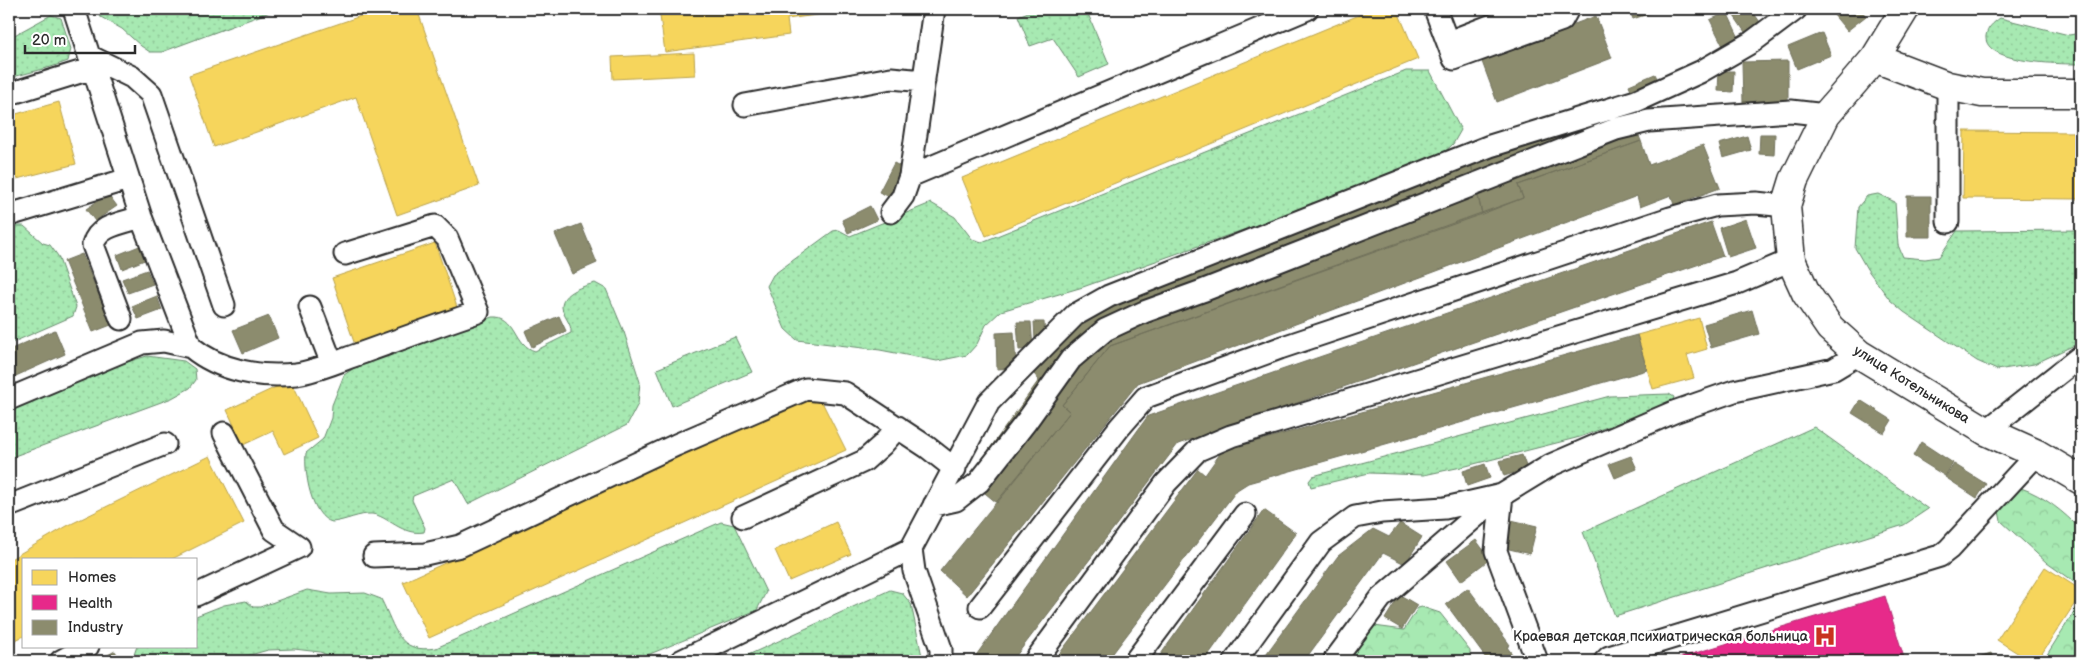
<svg xmlns="http://www.w3.org/2000/svg" width="2090" height="670" viewBox="0 0 2090 670" font-family="'Balsamiq Sans',sans-serif">
	<style>
		.green { fill: url(#green-dots); stroke: #698a6e }
		.forest { fill: url(#forest-crowns); stroke: #698a6e }
		.homes { fill: #f6d55c; stroke: #b9a24d }
		.health { fill: #e7298a; stroke: #af2a6e }
		.industry { fill: #8c8c6e; stroke: #6f6f5a }
		.lines { fill: none; stroke-linecap: round; stroke-linejoin: round }
		.lane-casing { stroke: #2b2b2b; stroke-width: 25 }
		.street-casing { stroke: #2b2b2b; stroke-width: 31 }
		.lane { stroke: #fff; stroke-width: 21 }
		.street { stroke: #fff; stroke-width: 28 }
		.labels { text-anchor: middle; stroke-width: 5; stroke-linejoin: round; paint-order: stroke }
		.street-label { font-size: 14px; fill: #2b2b2b; stroke: #fff }
		.poi-label { font-size: 14px; fill: #2b2b2b; stroke: #fff; text-anchor: end }
	</style>
	<defs>
		<pattern id="green-dots" width="8" height="8" patternUnits="userSpaceOnUse" patternTransform="scale(1.25)"><rect width="8" height="8" fill="#a7e9b2"/><path d="M2 2h.1M6 6h.1" fill="none" stroke="#90c899" stroke-width="1.8" stroke-linecap="round"/></pattern>
		<pattern id="forest-crowns" width="20" height="18" patternUnits="userSpaceOnUse" patternTransform="scale(1.25)"><rect width="20" height="18" fill="#a7e9b2"/><path d="M2 6a3 3 0 1 1 6 0M12 15a3 3 0 1 1 6 0" fill="none" stroke="#90c899"/></pattern>
	</defs>
	<rect width="100%" height="100%" fill="#fff"/>
	<filter id="ink" filterUnits="userSpaceOnUse"><feTurbulence type="fractalNoise" baseFrequency=".02" numOctaves="2"/><feDisplacementMap in="SourceGraphic" scale="10" xChannelSelector="R" yChannelSelector="G"/><feConvolveMatrix kernelMatrix="1 2 1 2 8 2 1 2 1" color-interpolation-filters="sRGB"/></filter>
	<g filter="url(#ink)">
		<!-- green -->
		<path class="green" d="M95,9H278L162,52H150L141,46L122,29L99,16Z
			M1036,9H1086L1109,64L1079,77L1053,38L1030,46L1018,16Z
			M51,15L61,18L71,49L68,61L51,67L9,78V38Z
			M2000,18L2069,35L2081,33V64C2063,64 1983,64 1986,36C1987,28 1993,23 2000,18Z
			M1406,71H1430L1461,130L1453,144L1434,162L1083,287L1001,311L986,325L977,344L967,355L937,361L880,350L797,340L785,329L767,286L773,275L833,231L839,230L850,236L931,203L955,217L972,239L982,242Z
			M1878,194L1895,202L1898,245L1903,257L1925,259L1939,257L1957,231L2081,230V342L2034,364L1997,370L1977,361L1904,312L1890,300L1867,269L1855,248L1858,207L1867,196Z
			M15,226H24L43,243L50,245L58,256L76,307L73,316L9,344V228Z
			M595,283L606,289L624,332L640,382L638,404L627,425L468,504L454,479L413,496L412,500L425,528L424,532C402,536 388,516 372,514C360,513 345,521 332,522C311,517 304,472 306,453L323,439L331,418L332,405L344,375L354,368L493,317C517,315 514,345 535,351L571,333C572,323 563,317 562,307C561,292 584,286 595,283Z
			M735,337L752,372L672,406L657,369Z
			M147,356L184,361L195,369L196,380L190,388L172,398L9,458V410L120,364Z
			M1669,394L1674,397L1673,400L1666,405L1580,437L1466,466L1424,475L1369,473L1311,487L1309,481L1313,476L1610,396Z
			M1814,427L1928,509L1904,525L1615,616L1583,532Z
			M721,522L734,525L766,592L757,610L633,661H341L320,652L294,649L268,650L229,661H132L137,646H196V616L224,605L246,601L253,607H260L307,590L331,594L365,593L381,599C396,628 397,654 436,648Z
			M890,590L902,593L911,604L923,661H735Z"/>
		<!-- forest -->
		<path class="forest" d="M2021,488C2044,496 2064,512 2081,530V587L2047,563L2001,521L1999,511L2011,494Z
			M2081,601V661H2043Z
			M1422,607L1440,613L1470,651V661H1349L1374,626L1404,630L1418,608Z"/>
		<!-- homes -->
		<path class="homes" d="M381,9H417L479,186L397,215L356,97L214,147L189,75Z
			M659,9H860L787,19L789,35L665,52Z
			M1374,9H1397L1418,59L986,236L962,178Z
			M694,53L695,75L613,79L612,57Z
			M59,102L76,164L9,181V116Z
			M1964,131L2079,132V199L1963,198Z
			M2079,132H2081V199H2079Z
			M435,243L458,310L355,345L332,278Z
			M1699,318L1707,349L1687,355L1694,378L1653,389L1637,335Z
			M291,380L318,438L284,454L273,431L243,445L227,410Z
			M818,394L846,450L429,638L403,582Z
			M210,456L244,523L172,559H24V636L9,643V560L67,526Z
			M836,522L851,554L789,581L775,550Z
			M2045,567L2081,590V594L2037,661H2030L1997,640Z"/>
		<!-- health -->
		<path class="health" d="M1885,596L1905,661H1669L1682,657Z"/>
		<!-- industry -->
		<path class="industry" d="M1629,9H1662L1633,19Z
			M1751,9L1762,25L1747,35L1730,10Z
			M1829,9H1860L1866,16L1847,31Z
			M1727,12L1740,40L1724,48L1710,20Z
			M1596,16L1612,58L1497,102L1481,59Z
			M1822,33L1831,55L1797,69L1788,47Z
			M1788,61V103H1743L1742,62Z
			M1719,71H1734L1733,92L1718,91Z
			M1655,74L1661,86L1634,97L1629,85Z
			M1627,107L1641,141L1518,185L1523,198L1482,214L1471,164Z
			M1760,134H1775L1774,155L1759,154Z
			M1747,136L1751,150L1723,158L1719,144Z
			M1641,141L1649,165L1703,145L1720,188L1674,205L1671,195L1640,207L1637,196L1138,383L967,596L940,571L1070,412L1062,405L1110,346L1523,198L1518,185Z
			M894,163L907,170L892,198L879,192Z
			M1471,164L1482,214L1110,346L1062,405L1070,412L997,503L968,479L1039,380L1030,369L1098,307Z
			M108,194L117,206L95,221L86,209Z
			M1907,196H1931V237H1907Z
			M870,206L877,220L848,233L842,220Z
			M1746,219L1756,248L1728,257L1719,228Z
			M1711,222L1723,256L1178,444L1012,661H972L1148,416Z
			M581,224L597,263L572,274L555,234Z
			M142,245L147,259L122,269L117,255Z
			M82,254L111,325L93,332L64,261Z
			M147,270L153,284L128,293L122,279Z
			M157,296L162,310L138,319L132,306Z
			M1752,310L1759,334L1711,348L1704,324Z
			M269,316L278,338L243,353L233,330Z
			M559,316L566,331L532,347L525,331Z
			M1017,322H1031L1033,349L1019,350Z
			M1034,322H1044L1045,340L1035,341Z
			M55,330L65,354L9,379V350Z
			M1014,332L1016,368L997,369L996,333Z
			M1637,335L1647,370L1248,483L1237,490L1107,661H1054L1198,469L1205,475L1222,451Z
			M1860,400L1892,420L1884,433L1852,413Z
			M1921,442L1953,463L1945,476L1913,456Z
			M1522,455L1527,469L1504,476L1499,461Z
			M1631,456L1637,469L1615,478L1609,464Z
			M1485,464L1490,478L1467,486L1463,471Z
			M1954,464L1986,484L1977,498L1945,477Z
			M1264,510L1296,533L1204,661H1156Z
			M1511,520L1537,526L1530,554L1505,548Z
			M1400,523L1422,537L1405,564L1383,553L1304,661H1261L1338,556L1373,529L1389,537Z
			M1476,540L1490,559L1461,581L1447,561Z
			M1468,588L1510,645L1507,647L1517,661H1488L1446,604Z
			M1400,595L1417,605L1402,629L1385,619Z
			M115,651L121,661H97Z
			M1991,653L1994,661H1966Z"/>
		<g class="lines">
			<!-- lane casing -->
			<g class="lane-casing">
				<path id="lane" d="M74,9L141,217L191,347C220,371 260,378 296,374C318,371 341,360 362,353C401,339 439,325 478,312L447,238L435,226L345,254
					M1435,9L1454,59L1562,20L1568,9
					M1448,42L1534,9
					M89,56L132,77L151,94L224,305
					M9,94L93,68
					M745,105L891,78L924,81
					M910,176L1307,9
					M891,212L903,196L910,176L934,9
					M9,215L128,179
					M1948,222V86
					M310,307L332,364
					M121,319L93,245C98,225 123,223 141,217
					M9,399L142,343L164,341L191,347
					M1986,431L2081,356
					M224,433L274,530L299,547
					M1502,495L1496,551L1537,661
					M934,505L956,500L979,482L1026,422L1071,359L1105,330L1144,312L1202,291L1616,129L1649,121L1791,111L1826,115
					M9,506L165,444
					M743,517L864,461L882,445L898,427
					M911,549L914,571L941,649V661
					M374,556L425,554L460,546L676,445L806,389L845,393L927,447L955,469
					M196,595L299,547
					M980,607L1119,428L1146,397L1280,348L1670,218L1717,205L1756,203L1786,206
					M61,661L88,646
					M681,661L911,549L989,402L1075,315L1109,296L1490,146L1636,101L1700,72L1752,42L1796,9
					M1035,661L1166,483L1198,450L1231,436L1737,283L1791,260
					M1135,661L1245,514
					M1235,661L1321,542L1355,517L1382,512L1445,508L1502,495L1551,465L1674,412L1734,391L1834,369L1859,354
					M1334,661L1381,598L1498,497
					M1605,661L1609,657L1940,556L1949,549L2037,454"/>
			</g>
			<!-- street casing -->
			<g class="street-casing">
				<path id="street" d="M1905,9L1875,58L1826,115L1794,180L1786,206L1791,260L1806,293L1830,328L1859,354L1986,431L2037,454L2081,480
					M1875,58L1948,86L1982,93H2081"/>
			</g>
			<!-- lane -->
			<use href="#lane" class="lane"/>
			<!-- street -->
			<use href="#street" class="street"/>
		</g>
	</g>
	<!-- icons -->
	<defs>
		<g id="hospital-bare" transform="scale(1.725)"><path d="M-5-5h3v3.5h4V-5h3V5h-3V1.5h-4V5h-3Z" fill="#c8321e" stroke="#fff" stroke-width="2.5" paint-order="stroke"/></g>
	</defs>
	<g fill-rule="evenodd">
		<use href="#hospital-bare" x="1825" y="636"/>
	</g>
	<g class="labels">
		<!-- street labels -->
		<g class="street-label">
			<text transform="translate(1912 384) rotate(32)" y="5">улица Котельникова</text>
		</g>
		<!-- poi labels -->
		<g class="poi-label">
			<text x="1808" y="641">Краевая детская психиатрическая больница</text>
		</g>
	</g>
	<!-- margin -->
	<rect width="2090" height="670" fill="none" stroke="#fff" stroke-width="30"/>
	<rect x="15" y="15" width="2060" height="640" fill="none" stroke="#2b2b2b" stroke-width="2" filter="url(#ink)"/>
	<!-- legend -->
	<rect x="22" y="558" width="175" height="90" fill="#ffffff" stroke="#aaaaaa"/>
	<rect x="32" y="570" width="25" height="15" fill="#f6d55c" stroke="#aaaaaa"/>
	<text x="68" y="582" font-size="15" fill="#2b2b2b">Homes</text>
	<rect x="32" y="595" width="25" height="15" fill="#e7298a" stroke="#aaaaaa"/>
	<text x="68" y="608" font-size="15" fill="#2b2b2b">Health</text>
	<rect x="32" y="620" width="25" height="15" fill="#8c8c6e" stroke="#aaaaaa"/>
	<text x="68" y="632" font-size="15" fill="#2b2b2b">Industry</text>
	<!-- scale -->
	<path d="M25 45v8h110v-8" fill="none" stroke="#2b2b2b" stroke-width="2.5"/>
	<text x="32" y="45" font-size="15" fill="#2b2b2b" stroke="#ffffff" stroke-width="4" paint-order="stroke">20 m</text>
</svg>
